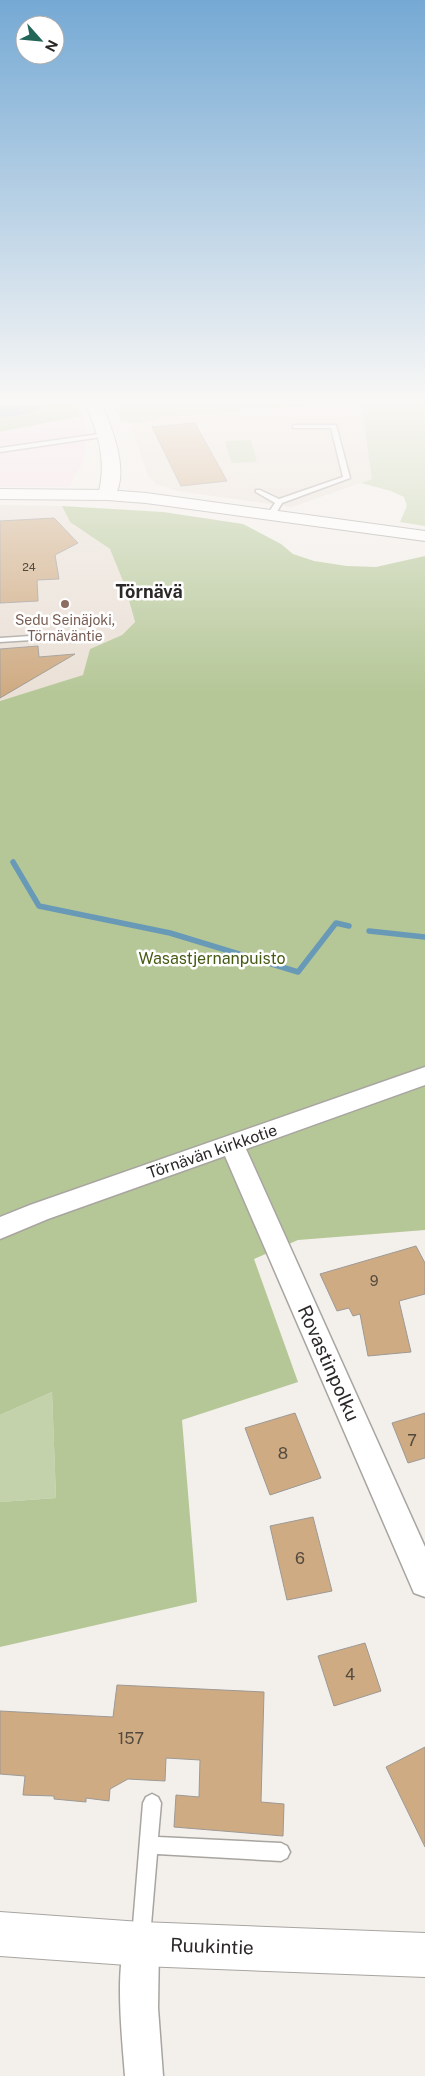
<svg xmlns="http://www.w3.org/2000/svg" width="425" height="2076" viewBox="0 0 425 2076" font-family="'Public Sans',sans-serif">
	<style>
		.commercial { fill: #f7dee7 }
		.built { fill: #eae0d6 }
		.green { fill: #c3d2ab }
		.forest { fill: #b5c797 }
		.water { fill: #6899b6 }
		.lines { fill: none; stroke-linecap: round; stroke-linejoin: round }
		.stream { stroke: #6899b6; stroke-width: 5.5 }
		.building { fill: #cfab83; stroke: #9d9995 }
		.lane-casing { stroke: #a8a5a1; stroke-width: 3 }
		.street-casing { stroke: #a8a5a1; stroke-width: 3 }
		.secondary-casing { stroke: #a8a5a1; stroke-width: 2 }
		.primary-casing { stroke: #a8a5a1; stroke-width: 2 }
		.lane { fill: #fff; fill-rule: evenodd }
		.street { fill: #fff; fill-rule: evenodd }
		.secondary { fill: #fff; fill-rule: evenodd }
		.primary { fill: #fff; fill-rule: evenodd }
		.education-dot { fill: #8d6e63; stroke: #fff; stroke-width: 2 }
		.labels { text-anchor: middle; stroke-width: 5; stroke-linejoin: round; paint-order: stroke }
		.far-number-label { font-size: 11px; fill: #534a3e }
		.far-education-label { font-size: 14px; fill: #785e54; stroke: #fff }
		.number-label { font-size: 14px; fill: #534a3e }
		.park-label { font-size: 16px; fill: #475b14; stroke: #fff }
		.street-label { font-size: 16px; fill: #2a2927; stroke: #fff }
		.near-number-label { font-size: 16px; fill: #534a3e }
		.far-district-label { font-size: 18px; font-weight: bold; fill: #2a2927; stroke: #fff }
		.near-street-label { font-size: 19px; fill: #2a2927; stroke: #fff }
	</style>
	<rect width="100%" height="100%" fill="#f3efea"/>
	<!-- commercial -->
	<path class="commercial" d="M81,416L87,431L85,453L81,466L69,487H0V432Z"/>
	<!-- built -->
	<path class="built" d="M343,403H361L372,479L292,507L178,491L156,484L148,476L132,428L138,424L159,417Z
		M0,505L62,506L70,522L110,549L125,586L135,622L122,635L90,649L84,675L0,701Z"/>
	<!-- green -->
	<path class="green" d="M112,403H343L160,417L138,424L121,421Z
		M361,403H425V526L400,522L407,506L404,497L391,491L361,483L372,479Z
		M251,440L257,462L232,463L225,443L226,441Z
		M52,1392L56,1498L0,1502V1415Z"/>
	<!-- forest -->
	<path class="forest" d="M58,403H74L81,416L0,432V418L23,415Z
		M62,506L163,512L243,524L281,544L293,554L314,561L347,566L376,567L425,556V1230L298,1240L254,1259L298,1382L182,1420L197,1602L0,1647V1502L56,1498L52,1392L0,1415V1239L6,1236L0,1215V701L83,675L90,649L122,635L135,622L125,586L110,549L70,522Z"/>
	<!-- water -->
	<path class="water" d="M0,403H58L23,415L0,418Z"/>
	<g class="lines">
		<!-- stream -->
		<path class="stream" d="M13,862L39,906L170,933L298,972L336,923L349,926
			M369,931L425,937"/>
	</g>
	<!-- building -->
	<path class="building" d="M195,423L227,481L181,486L152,427Z
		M54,518L78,543L55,555L59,579L37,580L38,601L0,603V521Z
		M38,646L39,657L75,654L0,698V649Z
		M416,1246L425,1263V1294L399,1301L411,1352L368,1356L360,1314L353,1316L349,1308L337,1311L320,1274Z
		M295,1413L321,1478L270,1495L245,1428Z
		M425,1413V1458L408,1463L392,1423Z
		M313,1517L332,1591L287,1600L270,1526Z
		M365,1643L381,1691L334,1706L318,1656Z
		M117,1685L264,1692L261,1802L284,1804L283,1836L174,1827L176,1795L199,1797L200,1760L166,1758L165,1781L128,1779L110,1789L109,1801L86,1798V1802L54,1799V1796L23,1795L25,1776L0,1774V1711L113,1717Z
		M425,1747V1847L386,1767Z"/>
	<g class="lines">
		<!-- lane casing -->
		<g class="lane-casing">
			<path id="lane" d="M295,425H336L350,478L282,503L274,517H268L267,515L275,503L256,492V490H260L279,499L343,477L331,428H293V426Z
				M106,433L109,435L108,436L0,452V448Z
				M92,632H95V636L0,642V638Z
				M152,1794L158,1797L161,1803L158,1837L281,1843L287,1846L290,1852L287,1858L281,1861L157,1854L150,1937L147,1943L141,1946L135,1943L132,1937L143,1803L146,1797Z"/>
		</g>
		<!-- street casing -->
		<g class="street-casing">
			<path id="street" d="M425,1067V1085L246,1149L425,1547V1597L414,1593L225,1156L48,1219L0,1239V1217L30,1205Z
				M141,1926L154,1931L159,1944L158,2008L163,2076H125C122,2037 114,1966 128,1931Z"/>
		</g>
		<!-- secondary casing -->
		<g class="secondary-casing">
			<path id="secondary" d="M85,403H101C112,428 131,473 113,499L107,500L101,499L98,495C107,462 99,434 85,403Z
				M0,1912L141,1922L425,1933V1977L141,1966L0,1956Z"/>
		</g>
		<!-- primary casing -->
		<g class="primary-casing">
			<path id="primary" d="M0,489L107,490L146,493L425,531V541L146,503L107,500L0,499Z"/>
		</g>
		<!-- lane -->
		<use href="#lane" class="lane"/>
		<!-- street -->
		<use href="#street" class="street"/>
		<!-- secondary -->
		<use href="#secondary" class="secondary"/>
		<!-- primary -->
		<use href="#primary" class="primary"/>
	</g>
	<!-- sky -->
	<linearGradient id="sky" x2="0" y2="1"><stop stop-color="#75a9d4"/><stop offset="0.58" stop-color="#faf8f6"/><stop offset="1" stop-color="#faf8f6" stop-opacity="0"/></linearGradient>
	<rect width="425" height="693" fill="url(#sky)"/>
	<!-- markers -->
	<circle class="education-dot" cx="65" cy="604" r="5"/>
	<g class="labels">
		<!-- far-number labels -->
		<g class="far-number-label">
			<text x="29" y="571">24</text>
		</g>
		<!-- far-education labels -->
		<g class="far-education-label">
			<text x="65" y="625">Sedu Seinäjoki,<tspan x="65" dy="16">Törnäväntie</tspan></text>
		</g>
		<!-- number labels -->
		<g class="number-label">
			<text x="374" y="1286">9</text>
		</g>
		<!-- park labels -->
		<g class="park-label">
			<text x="212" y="964">Wasastjernanpuisto</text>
		</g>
		<!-- street labels -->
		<g class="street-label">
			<text transform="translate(212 1151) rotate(-19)" y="6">Törnävän kirkkotie</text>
		</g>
		<!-- near-number labels -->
		<g class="near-number-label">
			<text x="412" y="1446">7</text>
			<text x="283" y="1459">8</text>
			<text x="300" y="1564">6</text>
			<text x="350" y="1680">4</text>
			<text x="131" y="1744">157</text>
		</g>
		<!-- far-district labels -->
		<g class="far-district-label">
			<text x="149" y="598">Törnävä</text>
		</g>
		<!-- near-street labels -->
		<g class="near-street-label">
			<text transform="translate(329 1363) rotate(66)" y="7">Rovastinpolku</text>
			<text transform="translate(212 1946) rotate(2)" y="7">Ruukintie</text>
		</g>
	</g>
	<!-- north arrow -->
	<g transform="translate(40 40) rotate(117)"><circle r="24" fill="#ffffff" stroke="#aaa9a9"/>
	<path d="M0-4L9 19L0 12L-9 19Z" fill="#226658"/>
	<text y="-8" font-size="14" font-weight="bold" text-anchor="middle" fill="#2a2927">N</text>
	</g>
</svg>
